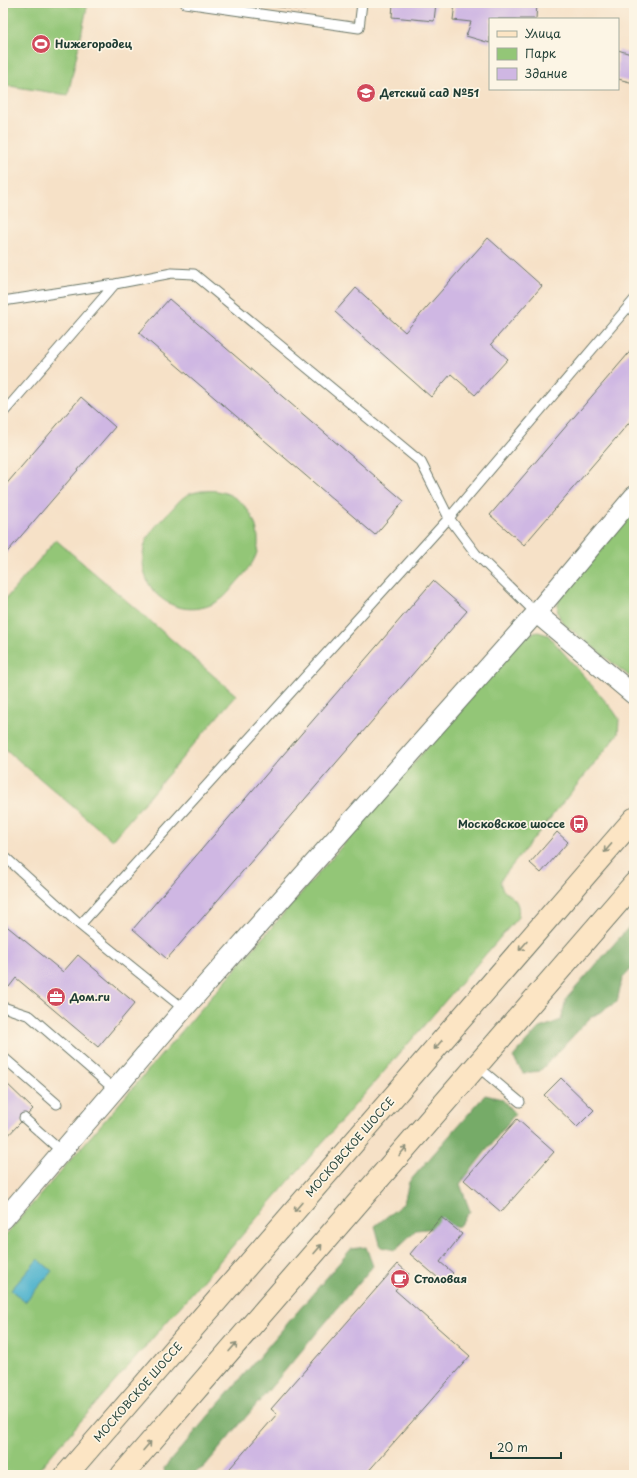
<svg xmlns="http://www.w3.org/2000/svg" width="637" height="1478" viewBox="0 0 637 1478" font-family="'Playpen Sans',sans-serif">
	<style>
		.green { fill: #93c677; stroke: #598256 }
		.forest { fill: #76ab68; stroke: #4a744e }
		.water { fill: #4eb2cd; stroke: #367880 }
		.building { fill: #cfb7e3 }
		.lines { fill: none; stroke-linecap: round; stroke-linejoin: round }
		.lane-casing { stroke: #6a7667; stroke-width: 11 }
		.street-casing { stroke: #6a7667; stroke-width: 21 }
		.secondary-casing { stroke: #6a7667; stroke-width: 24 }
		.lane { stroke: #fff; stroke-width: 9 }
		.street { stroke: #fff; stroke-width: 19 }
		.secondary { stroke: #fce5c4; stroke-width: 22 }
		.oneway { stroke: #8e917c }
		.labels { text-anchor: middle; stroke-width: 3.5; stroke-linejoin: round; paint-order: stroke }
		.poi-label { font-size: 11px; font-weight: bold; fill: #1f3d34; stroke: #fcf5e5; text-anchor: start }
		.street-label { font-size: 11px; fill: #1f3d34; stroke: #fcf5e5 }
	</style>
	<rect width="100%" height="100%" fill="#fcf5e5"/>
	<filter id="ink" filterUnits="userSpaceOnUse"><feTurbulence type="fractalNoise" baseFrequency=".025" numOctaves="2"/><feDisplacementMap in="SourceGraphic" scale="8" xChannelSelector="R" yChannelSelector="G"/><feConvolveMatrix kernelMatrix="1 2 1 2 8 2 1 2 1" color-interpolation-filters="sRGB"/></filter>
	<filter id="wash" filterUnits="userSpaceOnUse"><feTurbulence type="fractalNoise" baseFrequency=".012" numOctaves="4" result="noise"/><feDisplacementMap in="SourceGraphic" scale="16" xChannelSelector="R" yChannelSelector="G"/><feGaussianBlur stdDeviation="0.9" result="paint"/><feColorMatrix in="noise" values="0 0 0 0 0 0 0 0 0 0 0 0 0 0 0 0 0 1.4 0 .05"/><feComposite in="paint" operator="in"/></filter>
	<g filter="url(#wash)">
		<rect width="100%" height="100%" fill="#f6e1c7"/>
		<!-- green -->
		<path class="green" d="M3,3H88L68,95L3,85Z
			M201,491C206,491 212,490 217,491C245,495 263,525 257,552C254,563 246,572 239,580C233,586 227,596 220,600C202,612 178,612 161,598C143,585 138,557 148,537C154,527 163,518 171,510C176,505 181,498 187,495C191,493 197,492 201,491Z
			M634,509V680L563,623C556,613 556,607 561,596Z
			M56,540L236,695L112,840L3,747V602Z
			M538,632L548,635L613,710L619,719L618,734L502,878C501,880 500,882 501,885C503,897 522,894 518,917L34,1475H3V1238L521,639L529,634Z"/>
		<!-- forest -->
		<path class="forest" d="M634,921V966L622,979L617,1002L590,1018L540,1071L523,1073L513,1057L538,1029L561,1020L566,999Z
			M485,1095L502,1099L515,1114L460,1184L470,1211L459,1226L416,1230L395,1250L381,1247L375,1226L404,1203L409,1182Z
			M366,1247L373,1266L204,1467L191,1475H165L164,1468L351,1249Z"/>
		<!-- water -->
		<path class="water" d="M38,1259L52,1271L25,1302L11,1290Z"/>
		<g id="blocks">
			<!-- building -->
			<path class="building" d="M262,3H306L305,10L262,5Z
				M393,3H436L434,21L392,17Z
				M455,3H537L536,19H490V43L466,36L471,22L453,20Z
				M618,50L634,55V83L618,79Z
				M488,238L542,286L491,344L508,359L475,395L451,374L431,397L335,312L356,288L405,332Z
				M169,299L404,501L375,535L139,333Z
				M634,347V417L524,545L490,515Z
				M81,397L115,427L3,557V488Z
				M433,581L467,611L167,959L133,929Z
				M557,832L568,842L541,873L530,863Z
				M3,923L63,972L78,955L135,1003L98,1047L16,978L9,987L3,982Z
				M561,1078L594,1110L577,1127L544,1095Z
				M3,1080L33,1109L3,1141Z
				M517,1119L554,1152L501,1212L464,1180Z
				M441,1217L462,1234L440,1262L453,1273L444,1283L410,1254Z
				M398,1264L409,1274L395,1290L470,1356L365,1475H224L277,1414L271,1409Z"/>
		</g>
	</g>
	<g filter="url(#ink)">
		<use href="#blocks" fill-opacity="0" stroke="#6a7667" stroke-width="1"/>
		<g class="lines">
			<!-- lane casing -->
			<g class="lane-casing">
				<path id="lane" d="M185,3L359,28L362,3
					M3,301L115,284L172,273L194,274L421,462L449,518L476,554L536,613
					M3,413L115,284
					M3,855L80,925L184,1009
					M80,925L449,518L634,300
					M3,1007L30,1016L114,1089
					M3,1057L57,1104
					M477,1066L520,1102
					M24,1118L61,1151"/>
			</g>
			<!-- street casing -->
			<g class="street-casing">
				<path id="street" d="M536,613L634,695
					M3,1220L184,1009L536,613L634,496"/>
			</g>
			<!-- secondary casing -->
			<g class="secondary-casing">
				<path id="secondary" d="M66,1475L634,819
					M122,1475L634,884"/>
			</g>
			<!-- lane -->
			<use href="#lane" class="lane"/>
			<!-- street -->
			<use href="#street" class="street"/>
			<!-- secondary -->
			<use href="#secondary" class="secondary"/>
		</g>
		<!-- one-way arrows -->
		<defs><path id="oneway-shaft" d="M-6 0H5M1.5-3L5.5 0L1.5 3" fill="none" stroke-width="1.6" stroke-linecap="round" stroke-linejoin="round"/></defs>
		<g class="oneway">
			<use href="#oneway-shaft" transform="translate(608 848) rotate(131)"/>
			<use href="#oneway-shaft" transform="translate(523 946) rotate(131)"/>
			<use href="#oneway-shaft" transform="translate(438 1045) rotate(131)"/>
			<use href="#oneway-shaft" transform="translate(403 1151) rotate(-49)"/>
			<use href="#oneway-shaft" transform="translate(298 1207) rotate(131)"/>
			<use href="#oneway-shaft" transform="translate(318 1249) rotate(-49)"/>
			<use href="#oneway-shaft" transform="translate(233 1347) rotate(-49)"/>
			<use href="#oneway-shaft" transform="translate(147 1446) rotate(-49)"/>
		</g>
	</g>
	<!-- icons -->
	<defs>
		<g id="stadium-disc" transform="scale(1)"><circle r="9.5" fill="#d1495b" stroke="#fcf5e5"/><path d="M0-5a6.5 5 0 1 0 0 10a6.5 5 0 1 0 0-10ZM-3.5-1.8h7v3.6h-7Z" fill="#fff"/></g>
		<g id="school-disc" transform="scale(1)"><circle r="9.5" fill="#d1495b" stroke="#fcf5e5"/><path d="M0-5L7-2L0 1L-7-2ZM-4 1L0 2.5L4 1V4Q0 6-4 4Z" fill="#fff"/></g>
		<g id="bus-disc" transform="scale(1)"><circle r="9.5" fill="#d1495b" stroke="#fcf5e5"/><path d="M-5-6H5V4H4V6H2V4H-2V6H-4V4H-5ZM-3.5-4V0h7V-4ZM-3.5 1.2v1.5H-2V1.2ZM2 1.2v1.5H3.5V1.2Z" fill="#fff"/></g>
		<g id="office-disc" transform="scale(1)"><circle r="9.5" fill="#d1495b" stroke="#fcf5e5"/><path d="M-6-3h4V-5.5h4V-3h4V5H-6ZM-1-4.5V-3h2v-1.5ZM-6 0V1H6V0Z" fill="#fff"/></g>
		<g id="cafe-disc" transform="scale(1)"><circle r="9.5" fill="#d1495b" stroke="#fcf5e5"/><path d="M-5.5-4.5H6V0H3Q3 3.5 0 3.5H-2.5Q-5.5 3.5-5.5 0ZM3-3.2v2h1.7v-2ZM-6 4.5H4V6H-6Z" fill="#fff"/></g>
	</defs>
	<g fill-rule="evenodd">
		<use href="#stadium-disc" x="41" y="44"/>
		<use href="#school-disc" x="366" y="93"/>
		<use href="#bus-disc" x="579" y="824"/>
		<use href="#office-disc" x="56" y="997"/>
		<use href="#cafe-disc" x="400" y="1279"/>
	</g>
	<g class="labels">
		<!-- poi labels -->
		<g class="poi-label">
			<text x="55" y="48">Нижегородец</text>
			<text x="380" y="97">Детский сад №51</text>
			<text x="565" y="828" text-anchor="end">Московское шоссе</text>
			<text x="70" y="1001">Дом.ru</text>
			<text x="414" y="1283">Столовая</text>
		</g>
		<!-- street labels -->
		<g class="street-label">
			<text transform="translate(350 1147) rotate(-49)" y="4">МОСКОВСКОЕ ШОССЕ</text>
			<text transform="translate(138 1392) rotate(-49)" y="4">МОСКОВСКОЕ ШОССЕ</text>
		</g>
	</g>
	<!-- margin -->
	<rect width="637" height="1478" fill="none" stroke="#fcf5e5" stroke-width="16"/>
	<!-- legend -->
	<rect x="489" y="18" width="130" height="72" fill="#fcf5e5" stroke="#a4ab9e"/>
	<rect x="497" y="31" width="20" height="6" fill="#fce5c4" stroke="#a4ab9e"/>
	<text x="525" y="38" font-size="12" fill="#1f3d34">Улица</text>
	<rect x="497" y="48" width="20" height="12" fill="#93c677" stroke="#a4ab9e"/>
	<text x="525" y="58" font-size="12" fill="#1f3d34">Парк</text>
	<rect x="497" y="68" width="20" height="12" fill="#cfb7e3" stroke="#a4ab9e"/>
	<text x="525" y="78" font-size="12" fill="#1f3d34">Здание</text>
	<!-- scale -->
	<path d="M491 1452v6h70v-6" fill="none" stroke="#1f3d34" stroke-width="2"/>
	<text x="497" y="1452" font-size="12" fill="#1f3d34" stroke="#fcf5e5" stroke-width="3" paint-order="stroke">20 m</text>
</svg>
